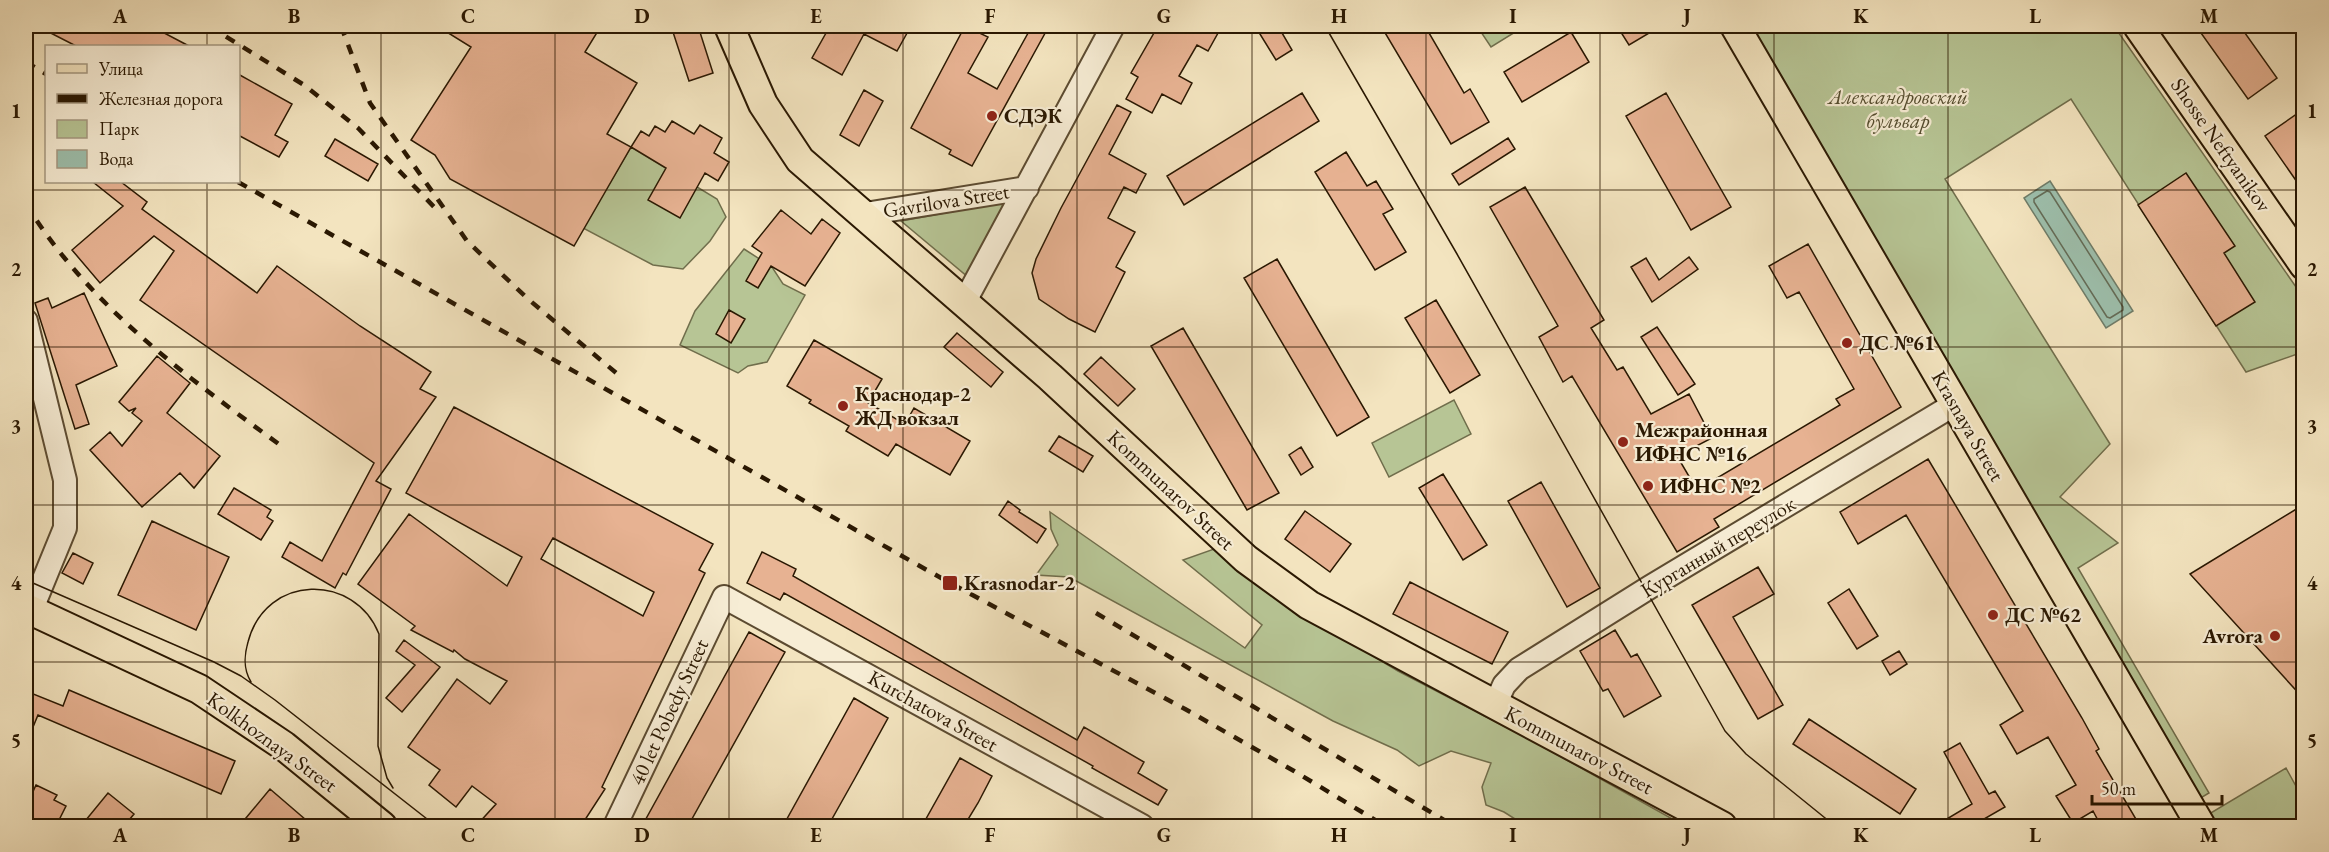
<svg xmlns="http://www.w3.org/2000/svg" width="2329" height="852" viewBox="0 0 2329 852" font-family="'EB Garamond',serif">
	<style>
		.green { fill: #b7c595; stroke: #706e4c; stroke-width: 1.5 }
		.water { fill: #9dbfac; stroke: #6f7c68; stroke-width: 1.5 }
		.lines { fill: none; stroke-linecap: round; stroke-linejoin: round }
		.shore { stroke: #646c57; stroke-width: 1.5 }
		.building { fill: #e7b292; stroke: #2a1802; stroke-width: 1.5; fill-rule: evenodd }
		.minor-casing { stroke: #5c4b31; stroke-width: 26 }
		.major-casing { stroke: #2a1802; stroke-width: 32 }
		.minor { stroke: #f7edd5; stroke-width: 22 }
		.major { stroke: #f3e4bf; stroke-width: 28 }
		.tram { stroke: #2a1802; stroke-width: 1.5 }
		.rail { stroke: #2a1802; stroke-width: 4.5; stroke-dasharray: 10 10; stroke-linecap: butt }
		.grid { fill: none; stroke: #2a1802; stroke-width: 1.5; stroke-opacity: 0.55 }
		.poi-dot { fill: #8f2418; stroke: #f7edd5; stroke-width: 2 }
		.labels { text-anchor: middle; stroke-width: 4.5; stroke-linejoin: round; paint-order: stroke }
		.park-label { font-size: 21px; font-style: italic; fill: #544c2e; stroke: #f7edd5 }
		.poi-label { font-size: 21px; font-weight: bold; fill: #2a1802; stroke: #f7edd5; text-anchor: start }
		.street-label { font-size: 21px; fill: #2a1802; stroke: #f7edd5 }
		.neatline { fill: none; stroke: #2a1802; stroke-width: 2 }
		.grid-label { font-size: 20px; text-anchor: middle; font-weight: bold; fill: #2a1802 }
	</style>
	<rect width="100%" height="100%" fill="#f3e4bf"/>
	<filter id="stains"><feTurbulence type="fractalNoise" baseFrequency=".00333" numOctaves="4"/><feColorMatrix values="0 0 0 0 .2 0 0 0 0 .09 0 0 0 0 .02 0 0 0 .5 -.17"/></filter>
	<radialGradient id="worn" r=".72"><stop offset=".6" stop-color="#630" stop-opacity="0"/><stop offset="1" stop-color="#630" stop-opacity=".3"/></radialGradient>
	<!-- green -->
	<path class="green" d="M1477,26H1525L1491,47Z
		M1751,26H2114L2303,297V352L2246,372L2071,99L1945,179L2110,444L2060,497L2118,543L2078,568L2209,793L2199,799L2021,488Z
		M631,147L717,199L726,217L710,241L683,269L653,265L583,228Z
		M1011,201L968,277L901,221Z
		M744,249L772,267L783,284L805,295L767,362L748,366L738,373L680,345L695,311Z
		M1454,400L1471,434L1389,477L1372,443Z
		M1050,512L1245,648L1262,625L1183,560L1214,549L1262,589L1398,671L1538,744L1685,826H1526L1504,812L1486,805L1482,787L1491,763L1451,751L1419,766L1397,750L1333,721L1069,577L1036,575L1058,545L1051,529Z
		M2286,768L2303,799V826H2217L2209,814Z"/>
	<!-- water -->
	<path class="water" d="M2050,181L2133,311L2106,328L2024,198Z"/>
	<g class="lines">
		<!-- shore -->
		<path class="shore" d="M2047,191L2050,192L2123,307V310L2110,318L2107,317L2034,202V199Z"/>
	</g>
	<!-- building -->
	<path class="building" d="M37,26H151L189,46H76Z
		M437,26H601L585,52L637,83L607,134L631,147L574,246L450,179L435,155L411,140L471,47Z
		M671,26H698L713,73L689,81Z
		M830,26H911L897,51L864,34L842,75L812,58Z
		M965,26L988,37L968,73L997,89L1032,26H1049L972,166L949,154L951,150L911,128Z
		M1158,26H1205L1218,33L1208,51L1197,45L1179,76L1192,83L1181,104L1162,94L1152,113L1126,99L1138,77L1131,73Z
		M1255,26H1278L1292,50L1276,60Z
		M1381,26H1425L1464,93L1470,89L1489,122L1451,144Z
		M1617,26H1661L1629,45Z
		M2196,26H2240L2277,78L2248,99Z
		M1571,32L1589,62L1522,102L1504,72Z
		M238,74L292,104L275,135L288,142L279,157L238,135Z
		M864,90L883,101L859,146L840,135Z
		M1302,93L1319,121L1184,205L1167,176Z
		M1666,93L1731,207L1691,230L1626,116Z
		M1117,105L1131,112L1109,154L1146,174L1136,193L1124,187L1108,218L1135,232L1116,267L1125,272L1095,332L1069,319L1039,299L1032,273L1036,259L1061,208Z
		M2304,109V192L2265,136Z
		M672,121L694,134L700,125L722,138L714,153L729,162L718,181L705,173L680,218L648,200L666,168L631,147L641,131L649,136L655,126L665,132Z
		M1508,138L1515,149L1459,185L1452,174Z
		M335,139L378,164L368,181L325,156Z
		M1346,152L1367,186L1376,181L1393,209L1383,214L1406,252L1375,270L1315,172Z
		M2186,173L2235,246L2224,253L2255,302L2216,326L2138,205Z
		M93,182H121L147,202L142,209L257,293L277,266L360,326L431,372L420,389L436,397L376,481L391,489L346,575L343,573L335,588L282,557L290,542L322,561L374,463L140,300L174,251L154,236L100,283L72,250L123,206Z
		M1525,187L1604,320L1591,328L1617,370L1623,367L1651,414L1689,394L1712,438L1677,456L1697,490L1840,405L1836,399L1854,389L1799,292L1787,298L1769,266L1808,244L1901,407L1714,519L1719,527L1677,552L1572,376L1563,382L1539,337L1558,326L1490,207Z
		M781,210L811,234L822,219L840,233L805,286L771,266L758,288L746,281L762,253L752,246Z
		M1689,257L1698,269L1652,302L1631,267L1646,258L1659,280Z
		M1277,259L1369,417L1337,436L1244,278Z
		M84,293L117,366L76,385L89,424L75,429L35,303L48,298L52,308Z
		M1436,300L1480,375L1450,393L1405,318Z
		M729,310L745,319L731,343L716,334Z
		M1657,327L1695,384L1678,395L1641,337Z
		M1183,328L1279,493L1247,510L1151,346Z
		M957,333L1003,372L991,387L944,347Z
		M814,340L882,379L868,403L905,424L914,408L970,441L950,475L896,444L888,456L846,431L849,426L809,403L811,400L787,386Z
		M157,356L190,383L167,413L220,456L194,488L180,473L142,507L90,450L110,432L122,446L142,421L132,413L136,408L129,411L119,402Z
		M1101,357L1135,389L1118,406L1084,374Z
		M454,407L713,544L699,570L705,573L602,787L605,789L581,826H476L496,804L472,786L456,807L429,785L440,770L408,747L457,679L490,704L507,681L465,659L454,650L453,652L411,630L415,626L358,584L409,514L507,586L522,557L406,493ZM553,538L654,592L643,616L541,559Z
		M1059,436L1093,456L1083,472L1049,451Z
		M1301,447L1313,467L1301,475L1289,455Z
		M1928,459L2082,718L2099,749L2096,751L2140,826H2101L2093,811L2073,823L2056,796L2076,785L2048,737L2017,754L2000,725L2023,711L1906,515L1858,544L1840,512Z
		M1443,474L1487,545L1463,560L1419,488Z
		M1541,482L1600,588L1567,607L1508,501Z
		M234,488L271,510L267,517L273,521L261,540L218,514Z
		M1008,501L1020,510L1019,512L1046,529L1037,543L999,515Z
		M2298,508L2304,521V699L2190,574Z
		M1305,511L1351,544L1330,572L1285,539Z
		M152,521L229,557L196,630L118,595Z
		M762,552L796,569L793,576L1077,740L1084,727L1144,762L1138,773L1167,790L1158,805L1092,768L1093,766L784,593L780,600L747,583Z
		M73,553L93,563L83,584L62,573Z
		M1758,567L1774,594L1733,617L1783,705L1758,719L1692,605Z
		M1410,582L1508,632L1492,664L1393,614Z
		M1849,589L1878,636L1857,649L1828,603Z
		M1615,630L1631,657L1637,654L1661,696L1624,717L1608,689L1603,691L1580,651Z
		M749,632L785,652L688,826H642Z
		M404,640L440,667L402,712L386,698L415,665L396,651Z
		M1899,651L1907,664L1890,675L1882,661Z
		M69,690L235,761L221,794L38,715L26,744V691L63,706Z
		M854,698L888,718L855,778L828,826H783Z
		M1809,719L1916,789L1900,814L1793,744Z
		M1960,743L1989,794L1995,791L2005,807L1972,826H1935L1972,804L1944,752Z
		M960,758L992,776L978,803L964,826H922Z
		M36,785L57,795L54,800L66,806L56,826H26V807Z
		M270,789L313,826H256L246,818Z
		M108,793L134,814L124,826H81Z"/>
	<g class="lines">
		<!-- minor casing -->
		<g class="minor-casing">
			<path id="minor" d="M865,214L1027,188
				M965,301L1113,26
				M26,321L65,480V528L31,611
				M1495,705L1504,685L1519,669L1650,587L1955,404
				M615,826L724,597L1142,826"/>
		</g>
		<!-- major casing -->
		<g class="major-casing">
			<path id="major" d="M729,26L763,104L800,160L1050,377L1246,559L1309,605L1722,826
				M1735,26L2201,826
				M2138,26L2304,265
				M26,608L199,689L284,746L382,826"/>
		</g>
		<!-- minor -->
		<use href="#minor" class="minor"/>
		<!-- major -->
		<use href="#major" class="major"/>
		<!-- tram -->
		<path class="tram" d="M1325,26L1457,254L1725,731L1746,754L1835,826
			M26,580L214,662L241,676L275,700L436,826
			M251,682C243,669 244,656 248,642C266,573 355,573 379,634L378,746L387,778L393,788"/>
		<!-- rail -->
		<path class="rail" d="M209,26L304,85L358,128L438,211
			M341,26L370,103L467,241L528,299L621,377
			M26,62L46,74
			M238,182L950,583L1185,709L1294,771L1385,826
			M26,204C88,305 186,376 280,445
			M1096,613L1454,826"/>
	</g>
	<!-- grid -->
	<path class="grid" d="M207,26V46M381,26V826M555,26V826M729,26V826M903,26V826M1077,26V826M1252,26V826M1426,26V826M1600,26V826M1774,26V826M1948,26V826M2122,26V826M207,182V826M26,190H2304M26,347H2304M26,505H2304M26,662H2304"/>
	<!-- markers -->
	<g class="poi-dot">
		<circle cx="992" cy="116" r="6"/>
		<circle cx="1847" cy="343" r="6"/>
		<circle cx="843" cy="406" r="6"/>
		<circle cx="1623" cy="442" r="6"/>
		<circle cx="1648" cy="486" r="6"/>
		<rect x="942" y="575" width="16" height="16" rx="3"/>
		<circle cx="1993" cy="615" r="6"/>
		<circle cx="2275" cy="636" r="6"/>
	</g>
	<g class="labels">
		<!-- park labels -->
		<g class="park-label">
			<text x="1898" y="104">Александровский<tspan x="1898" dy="24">бульвар</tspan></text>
		</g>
		<!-- poi labels -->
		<g class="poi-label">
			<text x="1004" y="123">СДЭК</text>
			<text x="1859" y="350">ДС №61</text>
			<text x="855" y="401">Краснодар-2<tspan x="855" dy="24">ЖД вокзал</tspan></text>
			<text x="1635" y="437">Межрайонная<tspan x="1635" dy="24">ИФНС №16</tspan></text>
			<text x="1660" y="493">ИФНС №2</text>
			<text x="964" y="590">Krasnodar-2</text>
			<text x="2005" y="622">ДС №62</text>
			<text x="2263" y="643" text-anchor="end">Avrora</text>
		</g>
		<!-- street labels -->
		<g class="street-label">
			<text transform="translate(2221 145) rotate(55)" y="7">Shosse Neftyanikov</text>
			<text transform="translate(946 201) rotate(-9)" y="7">Gavrilova Street</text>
			<text transform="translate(1968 426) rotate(60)" y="7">Krasnaya Street</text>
			<text transform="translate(1171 490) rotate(43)" y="7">Kommunarov Street</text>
			<text transform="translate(1718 547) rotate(-31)" y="7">Курганный переулок</text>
			<text transform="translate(933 711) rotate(29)" y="7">Kurchatova Street</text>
			<text transform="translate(669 712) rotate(-65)" y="7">40 let Pobedy Street</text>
			<text transform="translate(272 742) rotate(36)" y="7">Kolkhoznaya Street</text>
			<text transform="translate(1579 750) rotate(28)" y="7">Kommunarov Street</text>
		</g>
	</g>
	<!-- margin -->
	<rect width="2329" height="852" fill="none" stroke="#f3e4bf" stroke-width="66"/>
	<!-- legend -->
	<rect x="45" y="45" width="195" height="138" fill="#f7edd5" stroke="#a59881" stroke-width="1.5"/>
	<rect x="57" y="64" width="30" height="9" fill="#f3e4bf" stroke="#a59881" stroke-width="1.5"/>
	<text x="99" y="75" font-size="18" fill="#2a1802">Улица</text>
	<rect x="57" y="94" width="30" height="9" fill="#2a1802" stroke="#a59881" stroke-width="1.5"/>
	<text x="99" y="105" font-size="18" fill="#2a1802">Железная дорога</text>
	<rect x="57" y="120" width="30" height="18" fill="#b7c595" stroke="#a59881" stroke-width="1.5"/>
	<text x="99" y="135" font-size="18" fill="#2a1802">Парк</text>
	<rect x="57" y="150" width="30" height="18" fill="#9dbfac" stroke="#a59881" stroke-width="1.5"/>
	<text x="99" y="165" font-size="18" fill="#2a1802">Вода</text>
	<!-- scale -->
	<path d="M2092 795v9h130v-9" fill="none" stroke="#2a1802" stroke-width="3"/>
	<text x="2101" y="795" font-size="18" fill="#2a1802" stroke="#f7edd5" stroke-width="4.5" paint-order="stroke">50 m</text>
	<rect x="33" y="33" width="2263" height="786" class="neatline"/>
	<g class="grid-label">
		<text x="120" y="23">A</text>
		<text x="294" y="23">B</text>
		<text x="468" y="23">C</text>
		<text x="642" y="23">D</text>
		<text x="816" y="23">E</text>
		<text x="990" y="23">F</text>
		<text x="1164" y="23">G</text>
		<text x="1339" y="23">H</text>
		<text x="1513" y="23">I</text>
		<text x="1687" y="23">J</text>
		<text x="1861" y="23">K</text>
		<text x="2035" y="23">L</text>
		<text x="2209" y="23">M</text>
		<text x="16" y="118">1</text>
		<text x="2312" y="118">1</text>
		<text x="16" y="276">2</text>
		<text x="2312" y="276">2</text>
		<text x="16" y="433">3</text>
		<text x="2312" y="433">3</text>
		<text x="16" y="590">4</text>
		<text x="2312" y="590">4</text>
		<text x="16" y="747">5</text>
		<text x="2312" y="747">5</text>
		<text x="120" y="842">A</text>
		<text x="294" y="842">B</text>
		<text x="468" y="842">C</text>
		<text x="642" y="842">D</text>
		<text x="816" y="842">E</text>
		<text x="990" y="842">F</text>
		<text x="1164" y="842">G</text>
		<text x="1339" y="842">H</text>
		<text x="1513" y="842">I</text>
		<text x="1687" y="842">J</text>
		<text x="1861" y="842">K</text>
		<text x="2035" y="842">L</text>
		<text x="2209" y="842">M</text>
	</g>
	<rect width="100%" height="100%" filter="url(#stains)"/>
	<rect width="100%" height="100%" fill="url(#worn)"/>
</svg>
